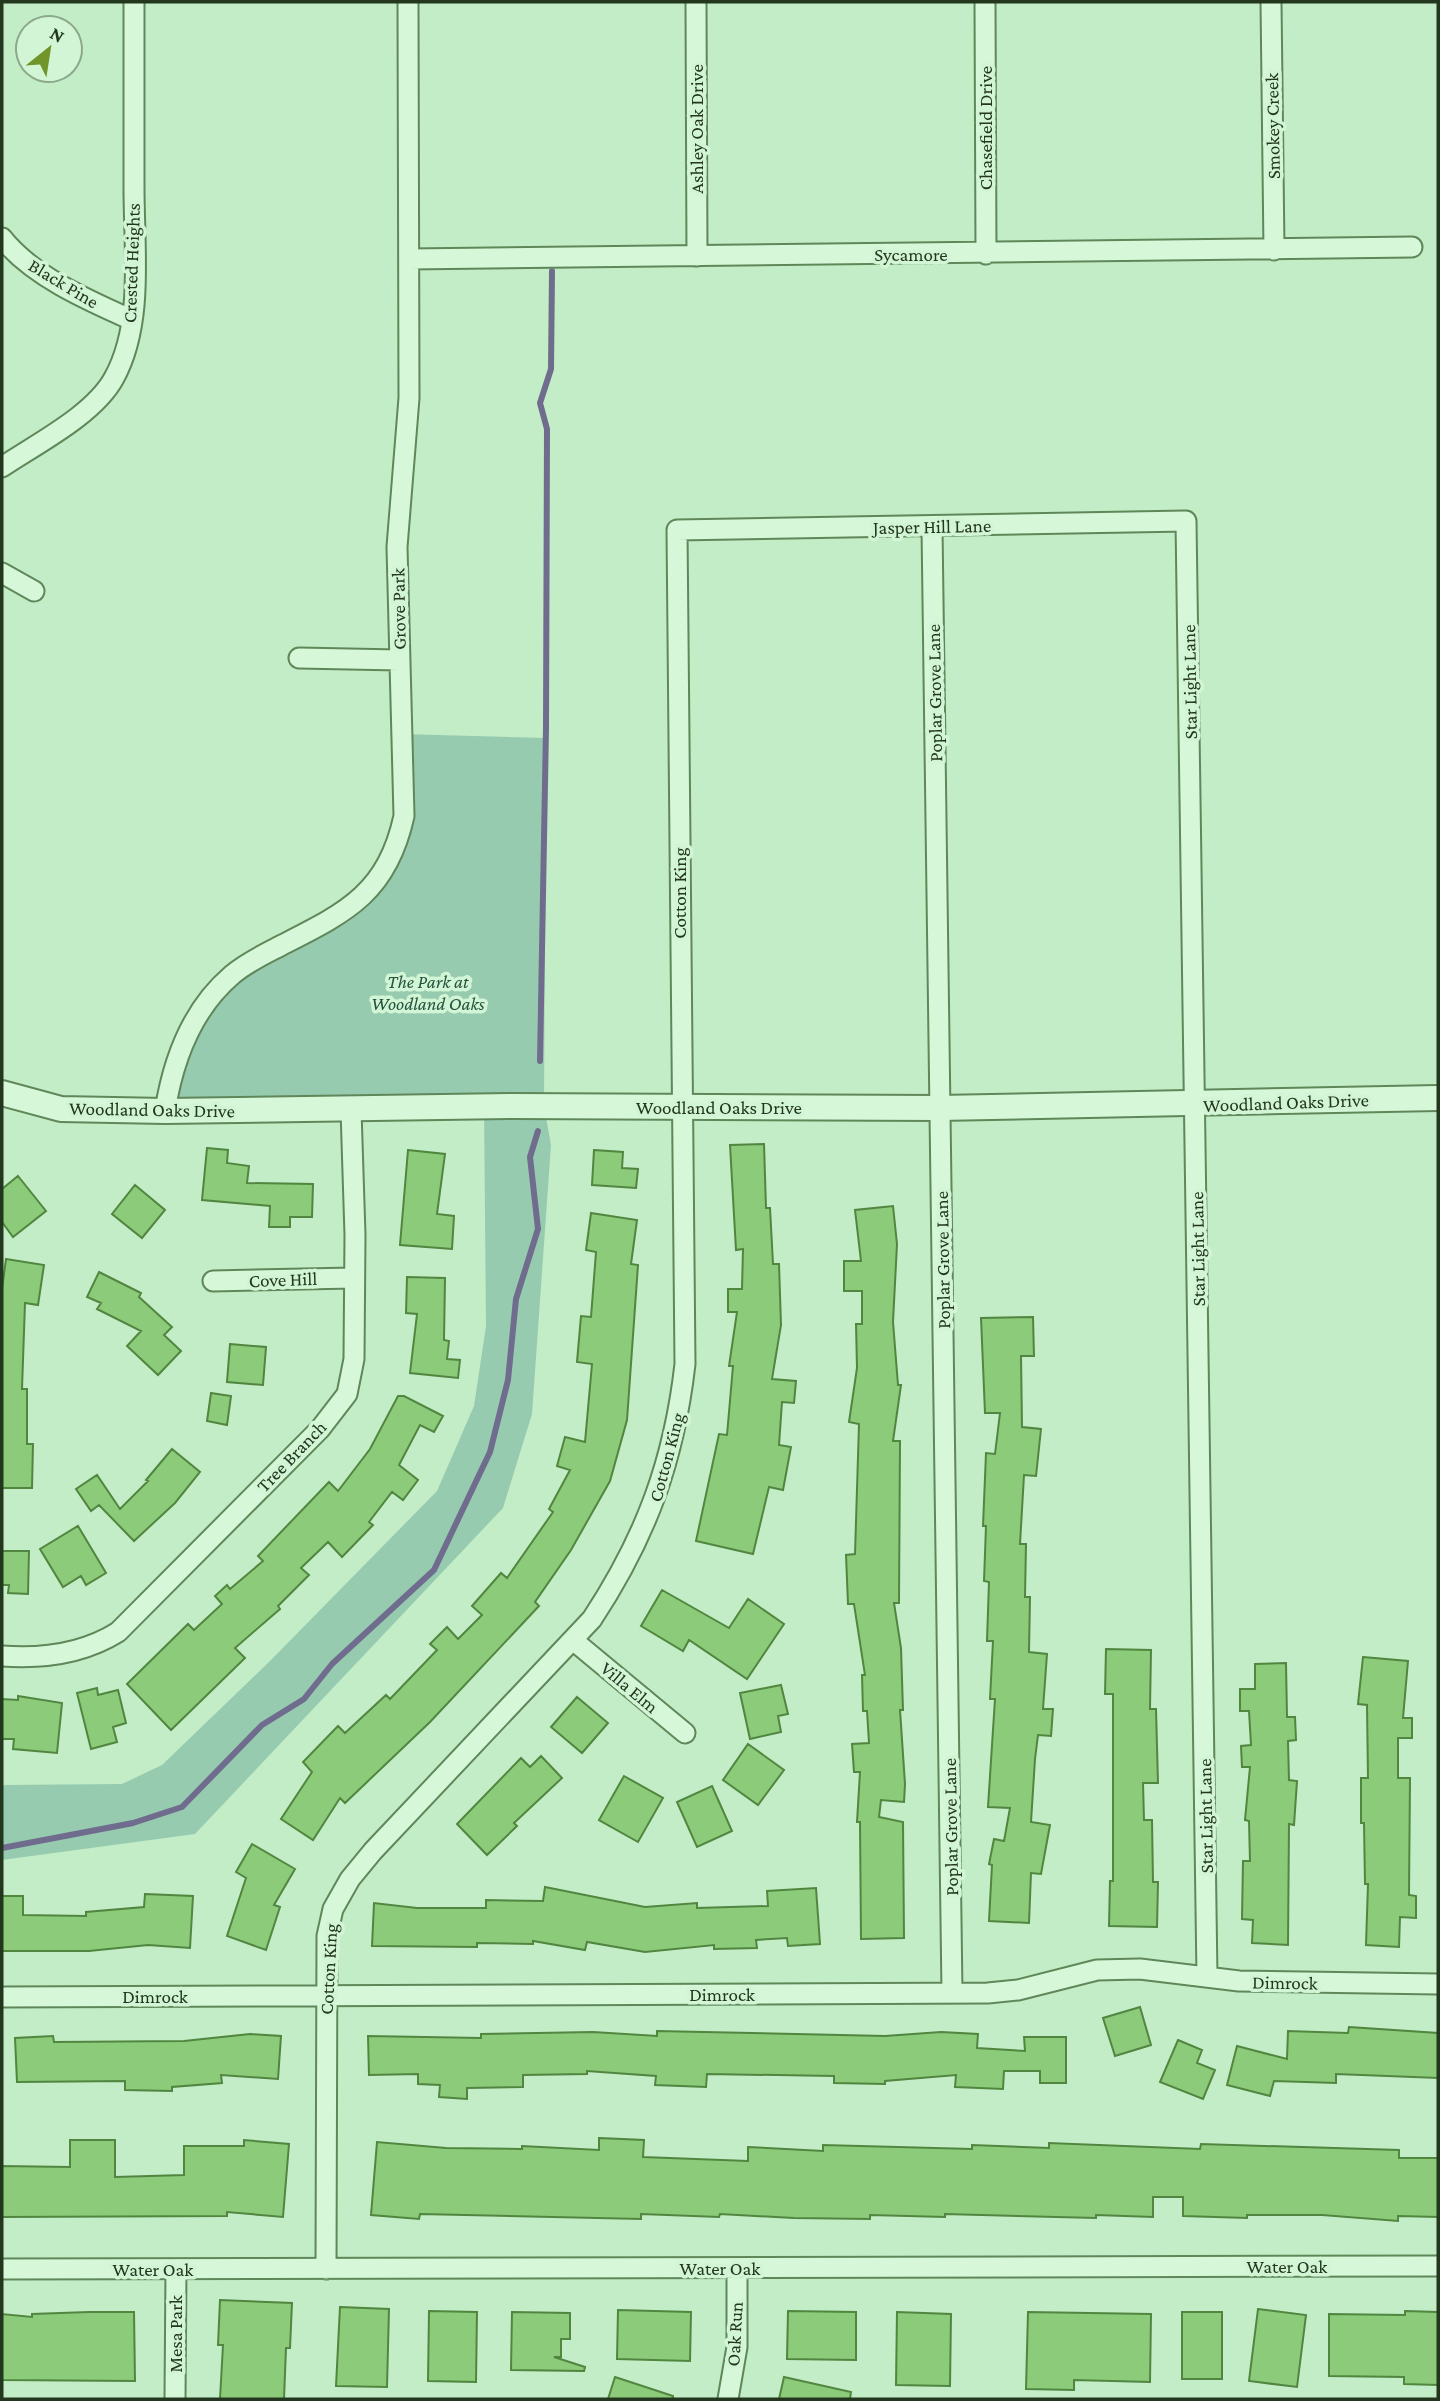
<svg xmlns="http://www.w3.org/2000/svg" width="1440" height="2401" viewBox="0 0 1440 2401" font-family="'Crimson Pro',serif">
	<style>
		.green { fill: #97cbb0 }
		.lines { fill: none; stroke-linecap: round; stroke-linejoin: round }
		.stream { stroke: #706c8e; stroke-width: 6 }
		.building { fill: #8ccb7a; stroke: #518640; stroke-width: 2 }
		.minor-casing { stroke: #5f875a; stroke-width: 23 }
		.tertiary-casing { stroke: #5f875a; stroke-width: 28 }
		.minor { stroke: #d6f8d8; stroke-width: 19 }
		.tertiary { stroke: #d6f8d8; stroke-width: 24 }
		.labels { text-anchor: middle; stroke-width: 7; stroke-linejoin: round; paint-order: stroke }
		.street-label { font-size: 19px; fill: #22371e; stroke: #d2f5d5 }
		.park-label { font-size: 19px; font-style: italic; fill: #255341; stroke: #d2f5d5 }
	</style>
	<rect width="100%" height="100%" fill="#c3edc6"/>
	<!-- green -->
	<path class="green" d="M401,734L546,738L544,1106L551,1145L532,1414L503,1508L195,1834L2,1860V1785L122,1784L162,1765L270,1661L437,1491L474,1406L486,1326L484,1106L165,1111L207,999L327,922L398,843Z"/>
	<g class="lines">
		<!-- stream -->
		<path class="stream" d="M540,1061L546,728L547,429L540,403L551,369L552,271
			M2,1848L133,1823L182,1807L262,1725L304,1699L332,1664L434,1570L490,1452L508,1380L516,1299L538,1229L530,1157L538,1131"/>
	</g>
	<!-- building -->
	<path class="building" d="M764,1144L766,1208H770L773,1264H779L781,1325L772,1379L796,1381L794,1403L782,1402L779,1445L791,1447L783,1490L769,1487L753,1554L696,1541L719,1434L727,1435L733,1366H729L737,1312H728V1289H742L743,1249L736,1250L730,1145Z
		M207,1148L228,1150L227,1163L249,1166L247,1183L313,1184L312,1217H290V1227H269L270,1206L202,1200Z
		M408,1150L445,1154L437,1214L454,1216L452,1249L400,1245Z
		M594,1150L623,1152L622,1168L638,1169L636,1188L592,1185Z
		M18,1176L46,1211L13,1237L2,1222V1189Z
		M135,1185L165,1210L142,1238L112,1214Z
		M893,1206L897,1244L893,1322L898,1385H901L893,1441H900L899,1603H894L901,1648L903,1710H900L905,1784L904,1802L881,1800L879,1817L903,1822L904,1938L861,1939L860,1822H857L860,1772H854L852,1744L869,1743L867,1711H863L862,1675H865L854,1604H848L846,1555L855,1554L859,1424L849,1422L857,1368L856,1324H862V1291H844V1261H861L855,1210Z
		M591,1213L637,1220L631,1264L638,1265L627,1420L610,1481L571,1550L535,1602L539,1606L430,1722L345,1803L340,1798L313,1840L281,1819L312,1772L303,1762L338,1726L345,1733L386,1695L390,1699L437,1650L430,1644L447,1627L458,1639L482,1615L472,1606L501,1573L507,1578L553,1512L549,1509L570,1470L557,1466L565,1437L585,1442L592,1364L577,1362L581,1316L591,1317L596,1252L586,1250Z
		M6,1259L44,1265L38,1305L25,1303L22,1389H27V1444H33L32,1488H2V1289Z
		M99,1272L141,1293L139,1297L172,1327L164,1335L181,1351L158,1375L127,1346L141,1331L97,1309L101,1303L87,1297Z
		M407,1277L445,1278L444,1340L449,1341L447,1359L460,1360L458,1378L410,1373L417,1314L406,1313Z
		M1033,1317L1034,1356H1021L1022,1427L1041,1429L1036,1476L1024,1475L1020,1544H1026L1025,1597H1030L1029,1652L1047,1654L1043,1709H1053L1051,1736L1038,1735L1035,1759L1031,1822L1050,1825L1041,1874L1031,1873L1029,1923L989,1921L992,1865L989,1864L994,1839L1004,1841L1010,1808L988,1807L995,1699H990L993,1641H987L989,1582L984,1581L986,1526H983L986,1453L995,1454L1000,1413H985L981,1318Z
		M230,1344L266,1347L263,1385L227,1382Z
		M211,1393L231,1396L227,1425L207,1421Z
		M398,1396H404L443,1416L434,1432L420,1425L399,1465L418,1480L403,1500L392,1492L369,1522L373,1525L342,1557L328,1542L301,1568L309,1575L278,1606L280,1609L235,1648L245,1658L171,1730L127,1684L188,1624L194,1630L222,1604L215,1596L227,1585L230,1589L263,1561L258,1556L329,1482L338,1491L370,1449Z
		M172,1449L200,1472L175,1503L134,1541L99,1505L91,1511L76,1489L97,1475L120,1509L148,1481L146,1480Z
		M78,1526L106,1573L86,1585L81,1576L63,1587L40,1549Z
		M2,1551H29L28,1594L8,1593L9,1585H2Z
		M662,1590L729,1628L748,1599L784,1624L747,1679L689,1640L683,1651L641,1626Z
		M1106,1649L1151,1650L1150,1709H1156L1158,1783H1143L1144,1820H1152L1153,1882H1158L1157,1927L1109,1926L1110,1881H1113V1694H1105Z
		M1363,1657L1408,1661L1403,1718H1412V1738H1398V1778H1410L1409,1895L1416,1896V1918L1400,1917L1399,1947L1366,1945L1368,1884H1365L1364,1823H1361V1778H1368L1367,1705L1358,1704Z
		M1286,1663L1287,1717H1295L1296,1740L1288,1741L1289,1780L1297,1781L1294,1825L1289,1824L1288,1945L1252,1943L1253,1920L1242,1919L1243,1861H1250L1249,1821L1245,1820L1250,1767H1242L1241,1746L1251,1745L1249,1711H1240V1689H1255V1664Z
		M781,1685L788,1714L778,1716L781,1732L750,1739L740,1693Z
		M97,1688L98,1695L118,1690L126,1723L113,1727L117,1742L91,1749L77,1693Z
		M18,1696L62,1703L57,1753L13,1749L14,1739H2V1699L18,1700Z
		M577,1697L608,1723L582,1753L551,1727Z
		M748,1744L784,1770L758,1805L723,1780Z
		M541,1756L562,1778L514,1823L517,1826L487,1855L457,1824L521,1758L530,1767Z
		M624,1776L663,1798L638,1842L599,1820Z
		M712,1786L732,1831L697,1847L677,1802Z
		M252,1844L295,1869L274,1905L280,1907L266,1950L227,1936L246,1878L236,1872Z
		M545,1887L645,1907L697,1903V1908L768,1906L767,1891L816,1888L820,1944L788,1946L787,1938L756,1940L757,1948L714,1949V1945L645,1952L587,1942L585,1950L533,1941V1944L477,1943V1947L372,1946L374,1903L417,1908H486V1900L543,1901Z
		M145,1894L193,1896L190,1948L148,1945L89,1951H2V1896H23V1915L86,1916V1912L144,1907Z
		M1140,2007L1151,2045L1115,2056L1103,2018Z
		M1349,2027L1438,2033V2078L1336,2074V2083L1274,2081L1270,2096L1227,2085L1237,2046L1287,2059L1288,2031L1348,2033Z
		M657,2031L885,2036L941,2032L978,2034L977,2048L1025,2051L1024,2037H1066V2083H1040V2071H1004L1003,2089L955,2087L956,2075L885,2081V2084L834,2083V2076L707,2074L706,2087L655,2085L656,2076L587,2071V2074L523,2075V2087L467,2088V2099L439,2097L440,2085L418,2084V2074L369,2075L368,2036L481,2038V2034L593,2032L657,2036Z
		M250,2034L281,2036L278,2079L221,2075L222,2083L172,2087V2091L125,2090V2081L17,2082L15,2038L53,2036L54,2042L184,2041Z
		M1178,2040L1202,2050L1197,2063L1215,2070L1203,2099L1160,2082Z
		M599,2138L644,2140L643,2157L748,2161V2147L823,2151V2145L972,2149V2145L1049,2148V2143L1200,2149L1201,2144L1399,2150V2158H1438V2217L1398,2216V2221L1322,2215H1247V2218L1183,2216V2197H1153V2217L1096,2215V2218L945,2214V2217L870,2215V2219L794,2218L720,2214L719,2217L641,2214V2219L420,2214L419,2219L371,2215L377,2142L446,2148L522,2149V2146L599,2150Z
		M70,2140H115V2177L184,2175V2146H244V2140L289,2144L283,2217L227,2212V2216L2,2217V2166L70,2167Z
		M220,2300L292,2303L290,2348H286L284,2399H220L223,2345H218Z
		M340,2307L389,2309L387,2387L336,2386Z
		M1258,2309L1306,2315L1297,2387L1249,2381Z
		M618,2310L691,2312L690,2361L617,2359Z
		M429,2311L477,2312L476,2382L428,2381Z
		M788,2311L856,2312V2360L787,2359Z
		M1405,2311L1438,2312V2385L1404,2384V2377L1329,2376V2314L1405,2315Z
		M89,2312H134L135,2381L2,2380V2314L32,2317V2314Z
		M512,2312L570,2313V2339H561V2357H554L585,2367L584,2371L511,2370Z
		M897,2312L951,2314L950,2386L896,2385Z
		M1028,2312L1151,2314L1150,2382L1074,2380V2390L1026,2389Z
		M1182,2312H1222V2379H1182Z
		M615,2377L673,2396V2399H608Z
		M784,2377L851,2392L850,2399H779Z"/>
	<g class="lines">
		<!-- minor casing -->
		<g class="minor-casing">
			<path id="minor" d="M696,2L697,256
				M985,2L986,254
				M1271,2L1274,250
				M2,238C32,276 87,300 132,320
				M409,259L1412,247
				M2,467C36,444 94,415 114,378C144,324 134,249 134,189C134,126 134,64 134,2
				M932,527L952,1993
				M2,573L34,591
				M299,658L399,660
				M165,1111C173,1060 191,1010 232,975C247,962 265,954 282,945C347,912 387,893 404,816L397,547L409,398L408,2
				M213,1281L353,1278
				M574,1641L685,1733
				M2,1656C43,1659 83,1654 118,1632L320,1429L347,1394L354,1359L355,1235L351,1110
				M2,1997L988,1993L1018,1990L1097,1970L1140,1969L1239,1981L1438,1984
				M2,2269L1438,2266
				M326,2269L327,1936L333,1909L350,1879L373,1851L592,1619C646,1537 674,1461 685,1364L677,530L1186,521L1207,1977
				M175,2399L176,2269
				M728,2399L737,2347V2268"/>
		</g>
		<!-- tertiary casing -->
		<g class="tertiary-casing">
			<path id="tertiary" d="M2,1093L61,1109L165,1111L512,1106L939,1108L1438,1098"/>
		</g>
		<!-- minor -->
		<use href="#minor" class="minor"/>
		<!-- tertiary -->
		<use href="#tertiary" class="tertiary"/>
	</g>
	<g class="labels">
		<!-- street labels -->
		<g class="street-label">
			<text transform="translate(1272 126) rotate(-91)" y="7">Smokey Creek</text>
			<text transform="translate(985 128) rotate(-90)" y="7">Chasefield Drive</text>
			<text transform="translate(696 129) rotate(-90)" y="7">Ashley Oak Drive</text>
			<text x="911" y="261">Sycamore</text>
			<text transform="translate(131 263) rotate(-88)" y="7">Crested Heights</text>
			<text transform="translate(64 283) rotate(31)" y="7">Black Pine</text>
			<text transform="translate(932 526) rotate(-1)" y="7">Jasper Hill Lane</text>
			<text transform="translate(398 609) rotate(-91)" y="7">Grove Park</text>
			<text transform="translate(1189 682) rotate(-91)" y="7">Star Light Lane</text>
			<text transform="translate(934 693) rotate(-91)" y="7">Poplar Grove Lane</text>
			<text transform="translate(679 893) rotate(-90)" y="7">Cotton King</text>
			<text transform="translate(1286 1102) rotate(-2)" y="7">Woodland Oaks Drive</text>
			<text x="719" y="1114">Woodland Oaks Drive</text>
			<text transform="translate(152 1109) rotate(1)" y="7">Woodland Oaks Drive</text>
			<text transform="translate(1197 1249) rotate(-91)" y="7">Star Light Lane</text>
			<text transform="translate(942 1260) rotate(-91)" y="7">Poplar Grove Lane</text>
			<text transform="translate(283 1279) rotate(-2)" y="7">Cove Hill</text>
			<text transform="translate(291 1456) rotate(-46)" y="7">Tree Branch</text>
			<text transform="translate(666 1457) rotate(-75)" y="7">Cotton King</text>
			<text transform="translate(630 1687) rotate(40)" y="7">Villa Elm</text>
			<text transform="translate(1205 1816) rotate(-91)" y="7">Star Light Lane</text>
			<text transform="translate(950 1827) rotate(-91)" y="7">Poplar Grove Lane</text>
			<text transform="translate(328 1969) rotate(-87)" y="7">Cotton King</text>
			<text transform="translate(1285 1982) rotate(1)" y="7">Dimrock</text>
			<text x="722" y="2001">Dimrock</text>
			<text x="155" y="2003">Dimrock</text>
			<text x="1287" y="2273">Water Oak</text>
			<text x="720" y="2275">Water Oak</text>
			<text x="153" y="2276">Water Oak</text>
			<text transform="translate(175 2334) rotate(-90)" y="7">Mesa Park</text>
			<text transform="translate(734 2334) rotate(-87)" y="7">Oak Run</text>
		</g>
		<!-- park labels -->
		<g class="park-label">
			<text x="428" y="988">The Park at<tspan x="428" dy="22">Woodland Oaks</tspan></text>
		</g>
	</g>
	<!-- border -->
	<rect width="1440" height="2401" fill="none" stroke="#22371e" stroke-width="7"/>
	<!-- north arrow -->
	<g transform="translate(49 49) rotate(30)"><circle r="33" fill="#d2f5d5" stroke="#8ca98c" stroke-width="2"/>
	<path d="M0-5L12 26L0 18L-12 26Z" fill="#70952b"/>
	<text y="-10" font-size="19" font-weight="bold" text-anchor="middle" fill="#22371e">N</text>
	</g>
</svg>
